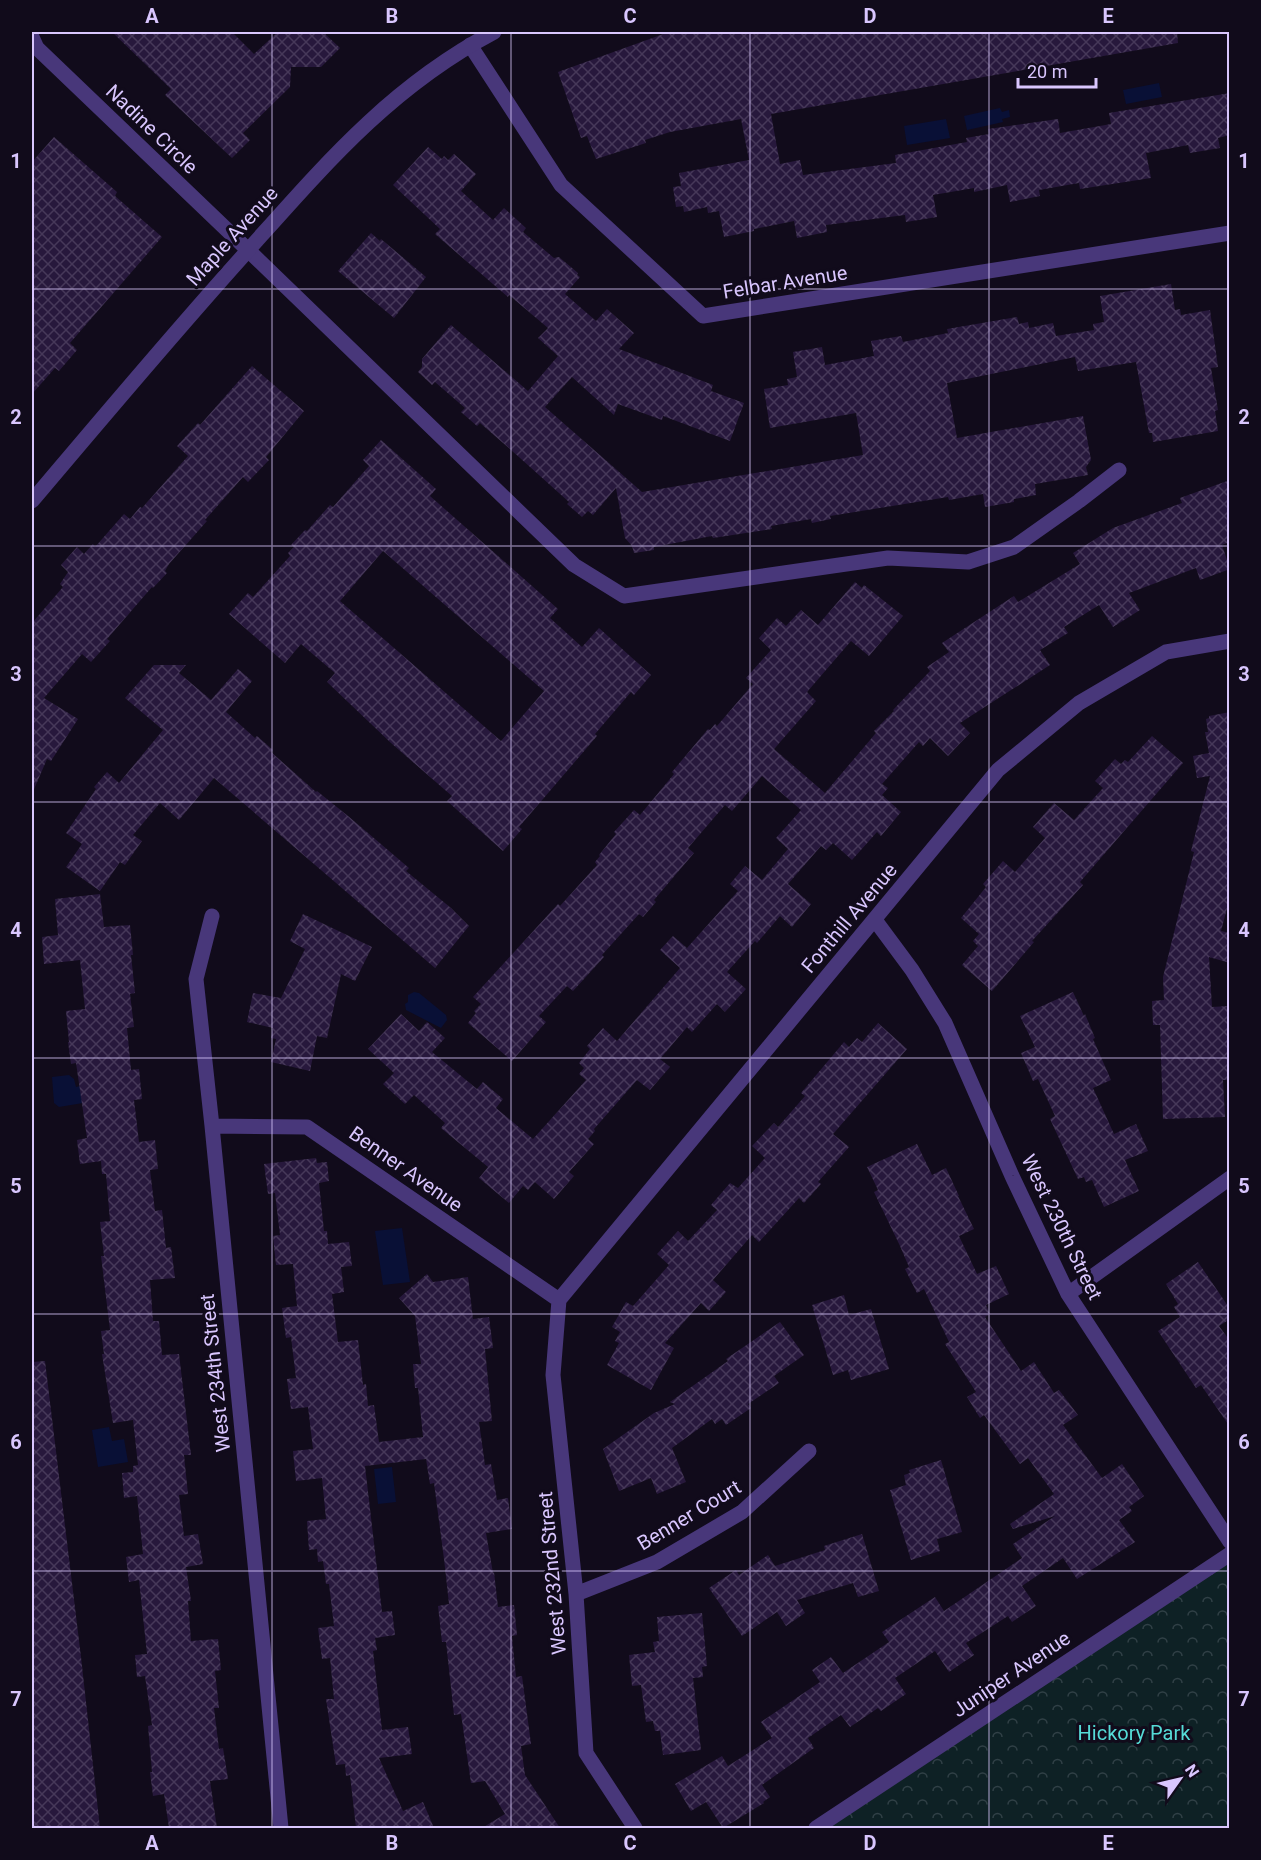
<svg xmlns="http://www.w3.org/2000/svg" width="1261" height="1860" viewBox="0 0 1261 1860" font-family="Roboto,sans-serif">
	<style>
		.park { fill: url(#park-crowns) }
		.water { fill: #091036 }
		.building { fill: url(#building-cross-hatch); fill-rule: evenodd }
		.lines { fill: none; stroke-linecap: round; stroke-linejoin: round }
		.minor { stroke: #48377a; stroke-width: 15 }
		.tertiary { stroke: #48377a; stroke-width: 15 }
		.grid { fill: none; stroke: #d9c6fe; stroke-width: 1.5; stroke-opacity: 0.55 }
		.labels { text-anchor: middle; stroke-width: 6; stroke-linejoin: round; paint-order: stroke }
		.street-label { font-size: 20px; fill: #d9c6fe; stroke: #110b1b }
		.park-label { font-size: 20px; fill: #55dbd7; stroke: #110b1b }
		.neatline { fill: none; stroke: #d9c6fe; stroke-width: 2 }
		.grid-label { font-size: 20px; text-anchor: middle; font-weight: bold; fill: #d9c6fe }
	</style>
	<defs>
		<pattern id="park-crowns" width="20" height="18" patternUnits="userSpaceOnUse" patternTransform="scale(1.5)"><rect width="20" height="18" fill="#0e2125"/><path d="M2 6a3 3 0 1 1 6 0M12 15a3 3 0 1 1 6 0" fill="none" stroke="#304046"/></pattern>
		<pattern id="building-cross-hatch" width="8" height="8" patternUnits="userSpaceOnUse" patternTransform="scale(1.5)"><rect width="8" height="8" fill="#27183c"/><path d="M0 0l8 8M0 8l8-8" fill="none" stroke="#463859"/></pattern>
	</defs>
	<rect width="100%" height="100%" fill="#110b1b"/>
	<!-- park -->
	<path class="park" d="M1229,1556V1828H820Z"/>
	<!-- water -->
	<path class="water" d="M1159,83L1162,97L1126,104L1123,90Z
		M1000,108L1002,112L1009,110L1010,117L1002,119L1003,122L967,130L964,116Z
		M946,119L950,138L907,145L904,126Z
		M414,992L419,993L446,1015L447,1020L441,1028L406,1010L405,1004L408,1002V995Z
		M69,1075L74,1079L76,1087L80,1086L83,1103L59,1107L54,1103L52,1077Z
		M402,1228L410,1282L383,1285L375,1231Z
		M109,1427L112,1441L124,1439L128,1462L98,1467L92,1430Z
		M392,1467L396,1502L378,1504L374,1469Z"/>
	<!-- building -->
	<path class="building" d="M112,32H232L254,54L278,32H323L340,48L321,67H291L290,87L243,133L250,140L232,158L165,95L171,89Z
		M669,32H1177L1178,43L771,114L780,164L800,160L803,175L896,163L895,155L967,142L966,138L989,134L988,129L1058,119L1060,133L1111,124L1109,113L1230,93V135L1218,138L1220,148L1190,153L1188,145L1146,153L1151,178L1080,189L1079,183L1039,190L1040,196L1010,202L1007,185L974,192V188L933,195L937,217L906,222L905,215L826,225L827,232L797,238L794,221L754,229V231L724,237L719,211L708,213L707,207L684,212L683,206L676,207L673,187L681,186L679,173L749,160L741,119L670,132L645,140L646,143L596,159L587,136L581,138L558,72Z
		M54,137L117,192L115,196L162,237L70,343L77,350L59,371L55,368L32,394V162Z
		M428,147L442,159L444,156L448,160L454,154L476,174L461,191L493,220L504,208L526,228L523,232L554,258L559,257L578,273L577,275L580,277L565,294L596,321L607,309L634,333L619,349L713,385L711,391L744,403L730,441L663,416L662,420L618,404L614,415L572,377L545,407L642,492L863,455L856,413L770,428L764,389L788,385L787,379L797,377L793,352L822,347L825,365L874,356L871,341L901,336L903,342L948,333L947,329L1017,317L1019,324L1028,322L1029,328L1053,323L1056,336L1094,330L1093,324L1104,322L1100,296L1171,284L1175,310L1180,309L1181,315L1210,310L1218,367L1211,368L1218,410L1215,411L1218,431L1153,442L1152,433H1149L1136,362L1078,371L1075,357L947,383L957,438L1083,416L1091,460L1086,467L1088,475L1035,484L1036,495L1014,499V502L985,507L983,494L949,500L948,497L830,516L831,519L812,523L811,519L771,526L772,529L713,538L712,536L654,547V550L634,553L632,546L625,538L616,488L593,515L588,511L582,517L567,504L569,502L510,449L480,423L477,426L461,412L465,408L435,382L432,385L418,372L422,367V359L451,325L528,391L558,356L538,338L548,328L509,295L508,297L435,234L440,229L393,185Z
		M371,233L380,241L381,239L426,277L394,318L338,271Z
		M252,366L304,411L266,457L269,460L248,482L243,477L205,520L207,521L169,564L165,571L167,573L153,588L152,587L107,639L110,641L91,662L82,654L44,698L78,719L51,761L47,759L32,794V623L63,587L60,584L68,572L61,565L77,547L84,554L93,544L95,547L124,514L130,519L140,507L142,508L188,456L177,446L198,423L200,425Z
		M381,440L436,489L430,496L558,609L550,618L582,647L599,628L651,675L634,695L631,692L595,734L597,736L519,827L522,829L503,851L447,801L452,796L391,743L327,682L335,673L301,644L285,663L229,614L248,593L253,597L290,556L288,553L294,547L291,545L305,530L307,531L330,505L333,507L369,466L363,460ZM383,551L544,691L501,741L340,601Z
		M1230,480V542L1222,545L1230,569L1200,580L1196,568L1129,593L1140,610L1113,627L1099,605L1064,627L1068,633L1040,650L1050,665L960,723L970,733L948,756L930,738L923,746L919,742L882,784L888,788L882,795L901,812L881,836L877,832L852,860L833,843L826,850L821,846L788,884L811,904L792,927L780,916L757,943L755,941L727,972L746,989L725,1012L717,1004L692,1032L687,1027L660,1059L670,1067L650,1090L637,1080L594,1129L595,1131L588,1139L594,1144L569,1172L574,1176L554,1199L535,1182L528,1190L523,1186L509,1203L479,1178L488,1167L441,1128L445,1123L414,1095L405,1104L383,1084L394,1073L368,1049L401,1014L419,1031L427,1022L445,1038L432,1052L477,1089L483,1082L503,1099L496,1108L533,1139L586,1080L579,1074L584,1068L579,1063L590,1049L587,1046L603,1028L617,1041L680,968L660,950L673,936L687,948L738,891L730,884L745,866L762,880L788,849L776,838L801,810L762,776L732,811L725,805L688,848L694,853L654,900L656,902L643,917L639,914L602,955L604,957L573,991L567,986L539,1016L546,1022L512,1061L468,1023L476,1013L474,1011L481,1004L473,997L558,904L560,906L597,865L595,862L600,856L599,855L616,834L614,832L634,810L640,815L674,774L672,772L708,729L710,730L715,724L717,726L753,684L746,678L771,650L759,638L777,618L786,626L801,610L818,625L855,582L862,588L864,585L903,616L869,656L851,641L807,692L816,701L774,749L825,793L876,733L874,731L894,711L893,710L930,671L927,667L949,652L942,643L1014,596L1018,602L1080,564L1073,553L1113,528L1182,503L1180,498Z
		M154,665H186L179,673L211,700L238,669L252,681L226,712L255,738L257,736L273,750L271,752L316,792L317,791L348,816L409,868L406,871L451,908L469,926L435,968L214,778L179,820L160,803L133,835L142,841L125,865L120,862L100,891L66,867L82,844L66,833L96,789L94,787L107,772L119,783L163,730L125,698Z
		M1230,712V897L1221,931L1230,933V963L1209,957L1212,1007L1228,1006L1230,1080H1223L1225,1117L1163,1119L1160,1025H1153L1152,1001L1164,1000L1163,977L1194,852L1191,851L1210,776L1197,778L1193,756L1209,753L1205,732H1208L1206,719L1209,718V716Z
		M1152,736L1183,763L1080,882L1083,885L1032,941L1034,942L992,991L962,965L978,946L973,941L979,934L961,918L986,887L983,884L1003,861L1015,872L1045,838L1033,827L1054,803L1074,820L1103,788L1095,781L1115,759L1121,764L1125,760L1128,762Z
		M100,894L104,927L130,925L133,955H131L135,993L130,994L134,1027L127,1028L131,1070L139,1069L142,1099L134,1100L139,1142L155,1140L158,1169L150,1170L155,1211L162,1210L166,1248L171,1247L175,1278L150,1280L153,1321H159L162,1355L179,1354L191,1455H184L188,1494L179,1495L184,1536L198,1534L203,1564L186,1567L191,1601H188L191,1641L218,1639L221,1670L215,1671L219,1708H214L219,1749L223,1748L228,1779L210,1781L217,1828H169L164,1794L153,1796L150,1772H152L148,1726L152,1725L145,1676L137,1677L135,1655L147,1654L139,1580L129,1582L126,1557L143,1554L137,1496L124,1498L122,1473L133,1472V1466L138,1465L133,1420L113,1423L102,1354H104L101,1331L110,1330L101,1256H104L100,1222L110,1221L106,1174H102L101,1161L80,1164L77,1140L87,1138L76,1063L71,1064L68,1042H69L66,1011L85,1009L80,960L44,964L42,937L58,935L55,899Z
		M303,914L372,947L355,981L341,974L327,1038L317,1036L310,1071L271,1062L276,1039L271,1038L273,1028L247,1022L253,993L281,998L305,949L290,941Z
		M1073,992L1084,1016L1085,1014L1095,1038L1093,1039L1111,1080L1093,1088L1114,1134L1136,1124L1148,1151L1125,1160L1139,1191L1104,1207L1092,1180L1086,1182L1084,1177L1078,1179L1050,1119L1055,1116L1038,1079L1033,1081L1021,1053L1035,1047L1020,1016Z
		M878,1023L907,1049L833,1134L849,1147L818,1182L821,1184L804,1203L799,1198L759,1242L752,1235L713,1280L726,1292L709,1311L701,1303L665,1343L674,1348L651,1390L607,1365L619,1343L615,1341L620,1332L612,1327L626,1302L633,1306L669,1265L657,1254L678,1231L688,1241L717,1210L711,1205L730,1183L738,1188L765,1158L752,1146L774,1123L778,1127L805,1096L801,1093L844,1042L849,1047L857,1038L862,1042Z
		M917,1144L932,1175L946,1168L959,1196H958L974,1229L959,1236L977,1274L996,1266L1009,1294L986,1305L990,1314L985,1317L1021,1371L1034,1362L1054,1393L1059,1390L1078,1415L1063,1425L1102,1478L1122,1464L1144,1496L1129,1507L1132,1511L1119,1520L1135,1542L1077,1579L1063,1558L1022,1586L1036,1606L1012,1622L1008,1616L966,1643L974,1655L949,1672L935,1651L895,1678L906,1694L881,1711L878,1708L850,1727L841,1715L808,1738L814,1748L762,1785L770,1797L763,1802L764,1803L723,1828L706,1802L691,1811L675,1784L722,1756L728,1766L772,1738L761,1722L820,1682L812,1670L831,1657L843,1673L889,1642L882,1632L935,1597L944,1611L1022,1558L1013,1544L1055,1516L1013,1529L1010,1524L1054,1494L1028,1458L1020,1464L984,1415L980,1418L967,1397L976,1392L945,1344L949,1342L924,1289L917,1293L905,1269L909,1267L900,1246L874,1192L878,1190L867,1167Z
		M316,1158L317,1163L327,1162L329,1181L319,1183L324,1231H327L328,1244L349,1242L352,1266L341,1267L344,1292L332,1294L338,1342L358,1340L363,1385L366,1384L368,1406L374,1405L379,1442L423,1437L418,1388H415L413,1364H421L415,1316L399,1298L427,1274L433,1282L468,1277L473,1319L489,1317L493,1348L485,1349L492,1421L479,1422L485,1465L491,1464L497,1500L508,1498L512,1529L486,1533L493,1573L494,1572L498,1607L514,1605L517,1635L512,1636L516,1677L522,1676L531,1744L521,1746L525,1775L560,1828H482L505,1814L485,1781L471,1783L461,1714L454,1715L446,1642H442L438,1606L449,1604L444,1559L434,1483L430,1484L426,1459L365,1466L382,1612L392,1611L395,1635L375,1638L377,1650L373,1651L382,1730L408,1727L412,1754L379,1758L403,1811L423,1802L434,1828H356L350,1775L346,1776L345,1764L336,1765L326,1699H334L330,1658L322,1659L318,1628L334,1626L329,1584H326L323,1561L318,1562L317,1549L309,1550L307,1521L326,1519L322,1478L296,1481L293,1451L313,1449L308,1407L291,1409L287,1379L296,1378L291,1337L286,1338L282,1308L297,1306L293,1264L276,1265L273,1236L280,1235L275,1193L268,1194L264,1164Z
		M1198,1262L1230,1309V1319L1219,1326L1230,1341V1427L1201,1385L1196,1388L1158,1331L1180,1317L1174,1307L1178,1304L1166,1284Z
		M844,1295L849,1315L871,1309L889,1369L851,1380L848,1370L833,1375L812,1305Z
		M780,1322L804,1355L774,1376L779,1383L748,1404L751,1408L726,1425L722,1419L715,1424L712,1419L672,1448L686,1482L657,1494L651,1478L619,1491L603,1449L654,1413L675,1404L670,1402L728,1361L726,1359Z
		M45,1361L81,1657L100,1828H32V1362Z
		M941,1460L962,1532L937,1539L940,1551L911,1560L890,1490L906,1485L904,1475L910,1473L909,1470Z
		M862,1534L879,1591L858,1597L853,1583L797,1600L805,1613L786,1626L777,1612L742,1636L709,1588L736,1570L739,1575L768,1555L775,1566L825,1550L824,1546Z
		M702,1613L707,1666L702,1667L703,1677L693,1678L701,1750L663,1755L660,1731H655L653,1721L646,1722L641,1685L632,1686L629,1655L655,1652L653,1642L659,1641L657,1617Z"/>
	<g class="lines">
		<!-- minor -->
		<path class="minor" d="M470,45L561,185L703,316L1230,233
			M248,250L574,565L624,596L888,558L968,562L1014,547L1079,501L1119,470
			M212,916L196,979L212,1126L281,1828
			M875,920L912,970L945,1023L1012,1176L1068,1294L1230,1542
			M212,1126L307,1127L559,1300
			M1068,1294L1230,1178
			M559,1300L998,770L1079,703L1166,652L1230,641
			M559,1300L553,1375L576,1594L586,1753L635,1828
			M576,1594L657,1562L742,1512L809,1451
			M816,1828L1230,1554"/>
		<!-- tertiary -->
		<path class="tertiary" d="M32,37L37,48L248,250
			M32,501C104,416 176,330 251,247C327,162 392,86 494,32"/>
	</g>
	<!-- grid -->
	<path class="grid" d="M272,32V1828M511,32V1828M750,32V1828M989,32V1828M32,289H1230M32,546H1230M32,802H1230M32,1058H1230M32,1314H1230M32,1571H1230"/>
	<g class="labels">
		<!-- street labels -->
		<g class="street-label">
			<text transform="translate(152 129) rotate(44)" y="7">Nadine Circle</text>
			<text transform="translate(232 236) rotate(-48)" y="7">Maple Avenue</text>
			<text transform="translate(785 282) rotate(-9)" y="7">Felbar Avenue</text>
			<text transform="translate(849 918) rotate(-50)" y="7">Fonthill Avenue</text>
			<text transform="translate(406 1169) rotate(35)" y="7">Benner Avenue</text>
			<text transform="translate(1062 1227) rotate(64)" y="7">West 230th Street</text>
			<text transform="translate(215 1373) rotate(-96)" y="7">West 234th Street</text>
			<text transform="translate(689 1515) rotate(-31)" y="7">Benner Court</text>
			<text transform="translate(552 1573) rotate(-95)" y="7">West 232nd Street</text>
			<text transform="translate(1011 1674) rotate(-34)" y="7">Juniper Avenue</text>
		</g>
		<!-- park labels -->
		<g class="park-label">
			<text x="1134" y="1740">Hickory Park</text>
		</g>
	</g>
	<!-- border -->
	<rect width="1261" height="1860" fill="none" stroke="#110b1b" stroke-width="66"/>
	<!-- north arrow -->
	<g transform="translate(1180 1779) rotate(56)" stroke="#110b1b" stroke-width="4.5" paint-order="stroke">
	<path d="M0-4.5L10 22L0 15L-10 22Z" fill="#d9c6fe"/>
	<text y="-9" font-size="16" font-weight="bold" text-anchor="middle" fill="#d9c6fe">N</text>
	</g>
	<!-- scale -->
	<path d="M1018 78v9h78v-9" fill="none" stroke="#d9c6fe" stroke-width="3"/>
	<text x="1027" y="78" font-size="18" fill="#d9c6fe" stroke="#110b1b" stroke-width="4.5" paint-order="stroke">20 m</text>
	<rect x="33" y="33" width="1195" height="1794" class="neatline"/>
	<g class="grid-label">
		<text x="152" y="23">A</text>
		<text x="392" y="23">B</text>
		<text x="630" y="23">C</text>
		<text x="870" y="23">D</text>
		<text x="1108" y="23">E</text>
		<text x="16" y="168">1</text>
		<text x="1244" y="168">1</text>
		<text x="16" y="424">2</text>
		<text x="1244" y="424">2</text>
		<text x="16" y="681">3</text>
		<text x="1244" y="681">3</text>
		<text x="16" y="937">4</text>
		<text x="1244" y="937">4</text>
		<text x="16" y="1193">5</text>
		<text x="1244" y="1193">5</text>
		<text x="16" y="1449">6</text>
		<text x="1244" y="1449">6</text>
		<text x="16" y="1706">7</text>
		<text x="1244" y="1706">7</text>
		<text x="152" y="1850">A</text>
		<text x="392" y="1850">B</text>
		<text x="630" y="1850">C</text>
		<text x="870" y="1850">D</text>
		<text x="1108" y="1850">E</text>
	</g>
</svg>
